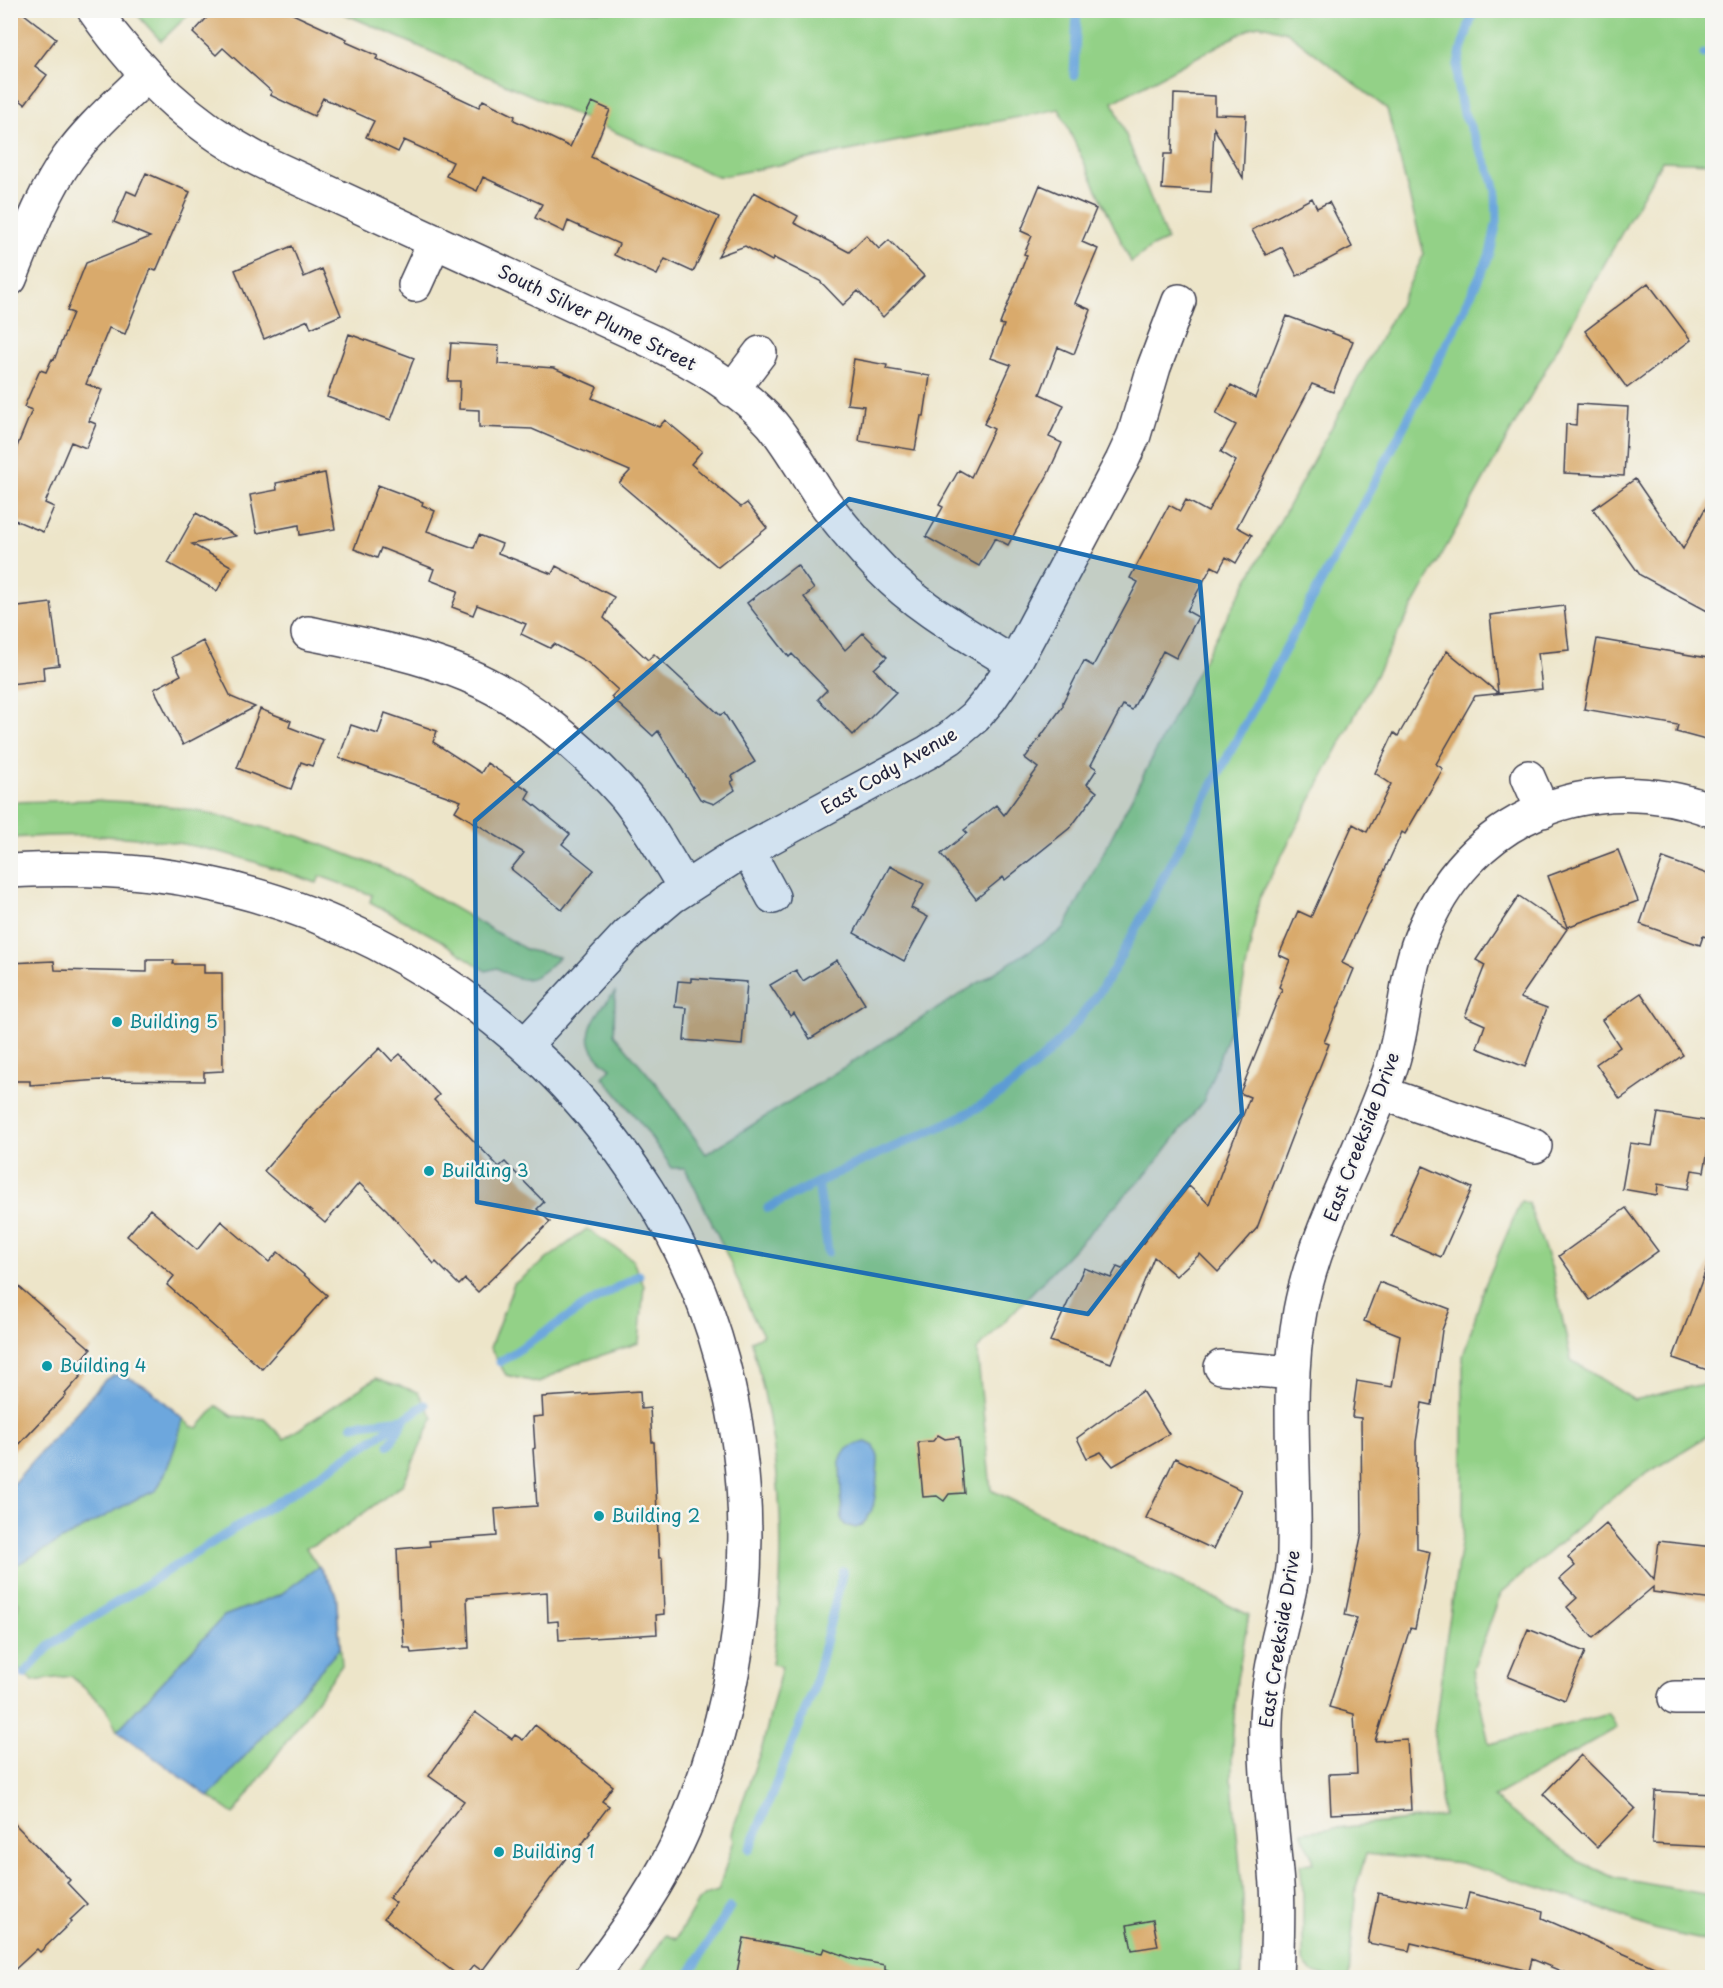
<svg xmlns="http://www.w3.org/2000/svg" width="1723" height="1988" viewBox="0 0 1723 1988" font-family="'Playpen Sans',sans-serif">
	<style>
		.green { fill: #93d187; stroke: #5a7a61; stroke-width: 1.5 }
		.water { fill: #6da7dd; stroke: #48648c; stroke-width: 1.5 }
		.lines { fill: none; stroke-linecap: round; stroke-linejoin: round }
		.stream { stroke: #6da7dd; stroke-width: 9 }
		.building { fill: #d9aa6c }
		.minor-casing { stroke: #403f50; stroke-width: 36 }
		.tertiary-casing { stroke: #403f50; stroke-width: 36 }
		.minor { stroke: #fff; stroke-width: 33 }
		.tertiary { stroke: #fff; stroke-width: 33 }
		.marked { fill: #1f6fb2; fill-opacity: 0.2; stroke: #1f6fb2; stroke-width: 4.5; stroke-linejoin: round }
		.culture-dot { fill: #0f9aa8; stroke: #f6f6f2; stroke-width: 2 }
		.labels { text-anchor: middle; stroke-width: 5; stroke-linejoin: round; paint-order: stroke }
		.street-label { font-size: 18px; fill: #22223b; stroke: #f6f6f2 }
		.culture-label { font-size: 18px; fill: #0d838f; stroke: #f6f6f2; text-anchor: start }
	</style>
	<rect width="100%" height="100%" fill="#f6f6f2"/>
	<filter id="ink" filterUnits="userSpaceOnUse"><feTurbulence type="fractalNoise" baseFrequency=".0167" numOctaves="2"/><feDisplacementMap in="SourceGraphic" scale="12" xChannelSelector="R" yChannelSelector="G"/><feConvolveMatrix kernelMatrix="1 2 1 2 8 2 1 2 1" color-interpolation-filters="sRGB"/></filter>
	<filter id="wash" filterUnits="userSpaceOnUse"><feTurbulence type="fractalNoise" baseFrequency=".008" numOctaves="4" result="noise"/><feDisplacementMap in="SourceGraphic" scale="24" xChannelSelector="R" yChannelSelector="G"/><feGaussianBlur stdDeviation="1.35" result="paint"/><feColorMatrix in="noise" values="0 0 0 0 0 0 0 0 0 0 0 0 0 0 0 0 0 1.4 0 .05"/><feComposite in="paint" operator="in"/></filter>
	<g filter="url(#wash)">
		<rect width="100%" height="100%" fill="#ede5c9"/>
		<!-- green -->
		<path class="green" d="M134,11H192L161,41Z
			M338,11H1712V163L1662,161L1397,635L1259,899L1240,1001L1204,1100L1154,1165L977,1350L991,1490L1249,1615L1237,1679L1232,1745V1782L1243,1898L1242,1977H636L666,1935L676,1939L698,1901L705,1895L718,1891L734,1840L732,1834L734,1826L763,1744L782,1666L772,1664C789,1555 781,1446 751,1341L763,1335L752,1315L724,1248L685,1168H672L643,1126L603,1077L611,1068C573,1043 592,1018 615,992L614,1034L658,1086L706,1154L1064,929L1192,681L1400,303L1424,254L1387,109L1287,32L1266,26L1258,25L1251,28L1113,102L1167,240L1152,247L1131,262L1059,109L718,177Z
			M92,800L147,803L198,811L302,837L390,871L527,950L559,957C537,980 525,987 497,968L486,971L438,939L370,902L372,895L320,876L317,883C282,871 247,858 212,850C147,834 77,833 11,838V802Z
			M1521,1201L1528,1203L1552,1269L1571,1360L1634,1400L1712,1382V1433L1625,1487L1501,1593L1473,1669L1489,1744L1609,1714L1617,1728L1493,1798L1578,1861L1616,1878L1704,1894H1712V1942L1656,1930L1561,1894L1461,1863L1366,1854L1356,1887L1349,1977C1333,1978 1310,1978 1303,1961V1893L1300,1864L1313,1863C1314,1849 1303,1845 1302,1832L1443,1816L1434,1733L1445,1648L1463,1530V1356L1485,1285Z
			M587,1229L632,1259L644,1286L639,1343L572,1365L539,1383L506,1375L490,1348L514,1284Z
			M114,1375C142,1376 170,1408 191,1426L198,1428L217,1406L232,1416L264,1419L284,1439L376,1378L418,1392L433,1418L403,1484L332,1536L306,1548L336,1593L342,1665L234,1814L117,1731L107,1709L71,1676L33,1681L14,1666V1619L19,1603L11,1593V1486L106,1379Z"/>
		<!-- water -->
		<path class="water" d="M114,1375C141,1375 164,1403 183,1419C176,1445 169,1468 156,1491L138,1498L11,1568V1486L106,1379Z
			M866,1442L874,1446L878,1457V1463C876,1483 878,1519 856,1528L845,1525L842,1520L840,1463C842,1448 852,1445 866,1442Z
			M319,1566L336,1593L340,1648L209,1797L117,1731L224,1616L281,1594Z"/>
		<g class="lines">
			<!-- stream -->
			<path class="stream" d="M1704,54L1712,52
				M1074,76L1077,10
				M818,1182L828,1252
				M768,1208C804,1189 841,1170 878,1154C920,1135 963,1119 1001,1093C1046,1061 1086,1016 1114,969L1379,474L1459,320L1490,254L1497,221L1496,191L1492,176L1462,109L1457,83L1458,64L1462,47L1474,10
				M500,1362L583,1307L639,1275
				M353,1425L403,1419
				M389,1445L403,1422
				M24,1674L49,1647L71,1631L306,1484L425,1405
				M750,1849L813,1691L843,1571
				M687,1978L730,1907"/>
		</g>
		<g id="blocks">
			<!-- building -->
			<path class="building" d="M10,10H19L56,39L35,66L47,75L25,104L13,95L10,98Z
				M214,10H284L347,39L346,42L378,56L376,59L479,107L483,100L515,116L514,120L570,147L592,102L610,110L591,157L719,217L693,272L665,259L657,275L614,255L619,244L568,221L564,232L535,218L542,204L483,177L477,191L446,176L453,162L404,140L398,152L366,137L374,121L323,98L314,116L270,95L272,92L223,48L216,55L193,33Z
				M1174,94L1215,96V114L1246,115L1243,178L1214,128L1211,192L1162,189L1164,154H1172Z
				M146,173L190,192L156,271L151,269L125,334L109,328L86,384L102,390L89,421L96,424L86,448L71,442L45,503L54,507L43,532L10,518V464L32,410L24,407L40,370L46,372L52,359L54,360L73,313L67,311L86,263L150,237L114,222L127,191L136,195Z
				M1040,185L1096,209L1082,242L1098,249L1075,303L1091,310L1074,354L1058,347L1040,394L1064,405L1049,437L1062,443L1047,476L1008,545L995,538L979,566L926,537L943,507L939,505L959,470L971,477L994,429L984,424L1011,365L991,358L1004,325L1000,324L1027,255L1024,254L1032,236L1021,231Z
				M754,192L798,216L794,223L849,252L866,235L879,249L889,240L924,276L883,317L858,291L843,305L820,281L774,258L772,261L745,246L718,256Z
				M1312,198L1317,208L1329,202L1352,247L1297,276L1282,247L1266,255L1252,230Z
				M292,246L304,277L322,269L341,315L311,328L308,320L264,339L235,270Z
				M1648,283L1691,340L1627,388L1585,331Z
				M1287,316L1353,341L1333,392L1312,384L1237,527L1252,535L1236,563L1226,557L1219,570L1212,566L1187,611L1198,617L1176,658L1163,651L1132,710L1123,705L1091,765L1097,769L1087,784L1097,792L1071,827L1005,880L1003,877L976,899L941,854L967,833L964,830L996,805L1004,815L1038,768L1025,758L1063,706V702L1084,661L1093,666L1138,582L1130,578L1169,505L1180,511L1186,500L1208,512L1236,461L1221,452L1236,425L1216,414L1231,385L1255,398Z
				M349,334L414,358L391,420L327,397Z
				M451,343L499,346L498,364L554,368L597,387L592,398L659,427L665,420L702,451L691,464L741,507L747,503L767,528L718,567L619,483L630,471L532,429L479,427V410L459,409L460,381H448Z
				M854,359L887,365L886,369L930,376L924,416H921L915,450L859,441L864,406L847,404Z
				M1577,404L1628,407L1624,476L1564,473L1566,424L1576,425Z
				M325,473L335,529L300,535L299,525L257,533L250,495L277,490L276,483Z
				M1635,479L1683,549L1713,494V614L1640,575L1593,509Z
				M378,485L423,502L422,505L435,511L427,531L474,548L479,535L502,544L498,553L552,574L556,566L614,597L604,618L648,660L654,654L720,715L724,713L755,762L732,776L734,780L731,782L735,790L714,804L700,799L658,731L653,736L611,697L618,690L587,662L554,644L550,648L521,634L526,624L477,605L473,615L452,607L458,591L430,580L434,569L381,548L377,558L354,549Z
				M196,513L236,536L192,544L231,566L217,591L168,563Z
				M797,565L814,589L804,597L845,650L863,633L887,657L874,669L896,692L853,735L818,699L827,690L792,654L789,657L747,603Z
				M51,603L59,665L43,667L44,680L10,684V608Z
				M1564,606L1569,650L1538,653L1542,689L1475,696L1436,764L1443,769L1405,834L1402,832L1342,963L1354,969L1324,1042L1329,1044L1292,1136L1257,1228L1218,1272L1200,1254L1176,1276L1154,1257L1111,1363L1050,1341L1084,1268L1111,1278L1117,1267L1122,1269L1189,1186L1209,1204L1250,1097L1240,1093L1282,989L1279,987L1290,960L1279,955L1298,911L1311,917L1353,824L1367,832L1391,784L1375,773L1394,733L1398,736L1447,651L1498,693L1490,615Z
				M1597,639L1713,659V742L1676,732L1678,725L1584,709Z
				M203,641L231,697L255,707L183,745L154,689L181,675L172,657Z
				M260,709L291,721L289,727L323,740L312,766L301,762L291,789L237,768Z
				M385,713L437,731L433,742L481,773L487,763L530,791L526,798L570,834L562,844L594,870L562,910L511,869L524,853L455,811L461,801L339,758L351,725L378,734Z
				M1618,850L1638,901L1567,927L1548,876Z
				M1663,858L1713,876V939L1703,936L1700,945L1640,924Z
				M890,866L924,884L911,908L928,917L904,961L854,933Z
				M1519,896L1567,929L1520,998L1547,1008L1525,1067L1477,1048L1485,1025L1465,1016L1485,965L1476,960Z
				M147,960H174L173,964H204V973H222L223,1071L204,1072V1081L101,1080L30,1085V1081H10V963L54,961L55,970L147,972Z
				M837,960L865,1004L810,1039L794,1013L790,1016L770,985L796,970L803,981Z
				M691,978L747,982L742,1045L684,1040L687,1008L675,1007L678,981L691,982Z
				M1641,993L1683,1055L1620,1099L1596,1064L1620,1047L1602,1020Z
				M380,1048L392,1061L400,1054L439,1095L434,1100L499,1167L505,1162L544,1202L537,1209L550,1222L478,1292L465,1279L459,1285L436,1262L434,1264L387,1210L359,1183L325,1223L264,1171L312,1115Z
				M1658,1113L1713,1122L1704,1172L1692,1170L1688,1189L1658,1184L1657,1195L1622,1189L1630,1143L1652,1146Z
				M1423,1166L1472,1188L1441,1257L1392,1236Z
				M1626,1208L1658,1251L1590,1300L1559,1256Z
				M150,1209L197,1250L221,1221L269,1262L278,1252L327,1295L262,1369L167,1285L174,1276L127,1236Z
				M1710,1259H1713V1372L1673,1358Z
				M10,1279L91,1349L79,1363L87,1369L65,1394L66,1395L10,1454Z
				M1379,1282L1450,1309L1442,1330L1432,1405L1422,1403L1416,1442L1417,1549L1430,1552L1415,1629L1410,1628L1375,1741L1407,1739L1411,1810L1331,1814L1329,1774L1357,1773L1354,1714L1329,1707L1357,1618L1345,1615L1362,1532L1361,1418L1352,1417L1357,1381L1392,1387L1400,1335L1364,1321Z
				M640,1391L641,1409L650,1408L652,1442H654L659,1558H662L664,1614L656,1615L657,1634L559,1640L558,1621L548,1622L547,1592L467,1598L469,1648L411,1653L410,1648H404L402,1618H400L397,1549L430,1546L429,1541L497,1536L495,1509L537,1506L533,1449L535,1448L533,1417L543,1416L542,1397Z
				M1142,1391L1169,1434L1113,1466L1101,1452L1087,1458L1077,1438Z
				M938,1435L945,1439L959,1437L964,1493L949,1494L944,1501L937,1496L923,1497L918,1442L933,1441Z
				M1175,1458L1241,1490L1213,1549L1146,1518Z
				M1606,1524L1654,1580L1659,1541L1713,1547V1600L1653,1592V1587L1593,1638L1567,1607L1577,1598L1560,1579L1575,1566L1568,1557Z
				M1528,1629L1585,1652L1565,1700L1508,1677Z
				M475,1712L512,1739L515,1735L523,1740L535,1725L613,1786L602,1801L609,1806L589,1832L590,1833L576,1853L572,1850L482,1971L474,1965L464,1977H460L384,1918L396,1903L389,1898L464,1801L429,1776Z
				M1581,1755L1635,1808L1597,1847L1543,1794Z
				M1655,1791L1713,1794V1847L1652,1844Z
				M10,1819L70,1880L67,1883L87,1904L70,1920L71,1922L40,1952L37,1949L10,1974Z
				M1378,1893L1465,1910L1469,1893L1543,1911L1542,1918L1677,1977H1575L1532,1959L1529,1971L1411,1943L1409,1951L1368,1943Z
				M1153,1920L1158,1946L1132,1950L1127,1925Z
				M744,1938L822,1953L824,1948L853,1959L885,1965V1970L896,1975V1977H736Z"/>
		</g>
	</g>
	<g filter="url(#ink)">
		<use href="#blocks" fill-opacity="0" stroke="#403f50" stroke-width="1.5"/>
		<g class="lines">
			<!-- minor casing -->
			<g class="minor-casing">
				<path id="minor" d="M94,10C140,76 199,132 271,166L653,342C695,363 740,388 772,424C790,446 804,472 820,496C838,522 859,546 881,569C918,608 968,635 1014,664
					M10,279C27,238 42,195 68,158C90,127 120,102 147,75
					M415,285L435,241
					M732,390L760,353
					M308,633C362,644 416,654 467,675C524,699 584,749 625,796C648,824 666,857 685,888
					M1528,777L1543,811
					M748,851L773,897
					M525,1045L628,934L673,896L729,860L928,752L950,738L975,717L990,699L1014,664L1122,461L1134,435L1154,367L1179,301
					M1382,1093L1535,1146
					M1221,1367L1293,1373
					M1675,1698H1712
					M1276,1978C1277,1947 1279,1915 1277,1885C1273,1830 1264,1777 1266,1721C1267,1688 1274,1655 1282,1623C1287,1600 1294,1577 1294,1553C1296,1472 1285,1391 1300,1311C1316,1227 1363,1151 1390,1070C1405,1028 1404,981 1420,939C1467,815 1591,767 1712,810"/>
			</g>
			<!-- tertiary casing -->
			<g class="tertiary-casing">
				<path id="tertiary" d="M10,871C75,868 138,869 201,882C444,930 657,1119 722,1360C763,1515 748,1682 684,1829C661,1883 626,1931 591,1978"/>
			</g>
			<!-- minor -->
			<use href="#minor" class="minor"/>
			<!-- tertiary -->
			<use href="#tertiary" class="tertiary"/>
		</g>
	</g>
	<!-- marked area -->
	<path class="marked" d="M849,499L1200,582L1242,1114L1088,1314L477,1202L475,821Z"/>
	<!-- markers -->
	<g class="culture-dot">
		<circle cx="117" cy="1022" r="6"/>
		<circle cx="429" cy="1171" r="6"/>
		<circle cx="47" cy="1366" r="6"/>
		<circle cx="599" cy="1516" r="6"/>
		<circle cx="499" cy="1852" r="6"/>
	</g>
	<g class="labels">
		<!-- street labels -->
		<g class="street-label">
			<text transform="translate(597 318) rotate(26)" y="6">South Silver Plume Street</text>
			<text transform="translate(889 771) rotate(-30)" y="6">East Cody Avenue</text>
			<text transform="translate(1362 1137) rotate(-69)" y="6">East Creekside Drive</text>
			<text transform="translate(1280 1639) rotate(-81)" y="6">East Creekside Drive</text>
		</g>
		<!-- culture labels -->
		<g class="culture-label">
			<text x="129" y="1028">Building 5</text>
			<text x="441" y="1177">Building 3</text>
			<text x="59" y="1372">Building 4</text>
			<text x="611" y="1522">Building 2</text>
			<text x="511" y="1858">Building 1</text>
		</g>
	</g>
	<!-- margin -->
	<rect width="1723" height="1988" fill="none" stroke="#f6f6f2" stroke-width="36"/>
</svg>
